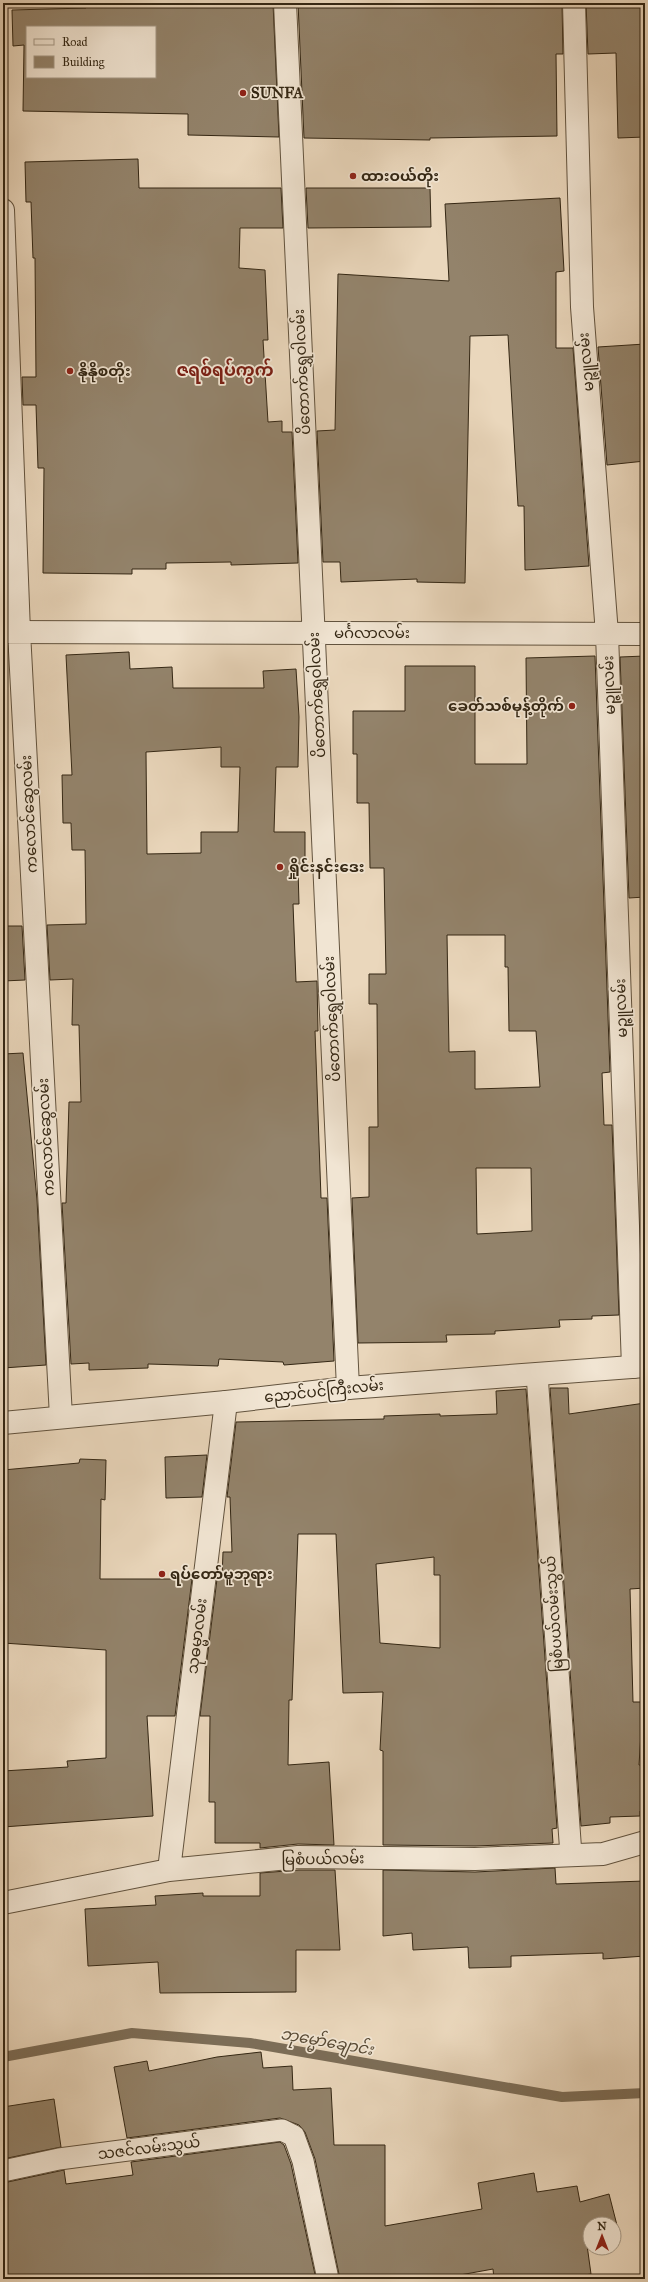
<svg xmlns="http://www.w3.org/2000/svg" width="648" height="2282" viewBox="0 0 648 2282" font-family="'IM FELL Great Primer','Noto Sans Myanmar',serif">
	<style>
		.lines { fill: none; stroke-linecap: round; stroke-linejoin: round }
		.stream { stroke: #7c6d57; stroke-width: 10 }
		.building { fill: #93836b; stroke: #342714; fill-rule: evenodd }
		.service-casing { stroke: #62533e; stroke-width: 23 }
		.minor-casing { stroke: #62533e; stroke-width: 24 }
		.tertiary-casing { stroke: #62533e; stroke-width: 24 }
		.service { stroke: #f1e5d3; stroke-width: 21 }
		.minor { stroke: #f1e5d3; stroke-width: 22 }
		.tertiary { stroke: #f1e5d3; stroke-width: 22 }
		.poi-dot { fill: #8f2418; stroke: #f1e5d3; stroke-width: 1.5 }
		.labels { text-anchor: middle; stroke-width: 3.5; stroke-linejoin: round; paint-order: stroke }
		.poi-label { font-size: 15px; font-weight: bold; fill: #342714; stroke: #f1e5d3; text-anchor: start }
		.street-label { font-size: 15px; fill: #342714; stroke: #f1e5d3 }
		.water-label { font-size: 16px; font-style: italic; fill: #584a35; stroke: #f1e5d3 }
		.quarter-label { font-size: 17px; font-weight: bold; fill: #7a1f14; stroke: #f1e5d3 }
	</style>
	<rect width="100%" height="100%" fill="#ead7bc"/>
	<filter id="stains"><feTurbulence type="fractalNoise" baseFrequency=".005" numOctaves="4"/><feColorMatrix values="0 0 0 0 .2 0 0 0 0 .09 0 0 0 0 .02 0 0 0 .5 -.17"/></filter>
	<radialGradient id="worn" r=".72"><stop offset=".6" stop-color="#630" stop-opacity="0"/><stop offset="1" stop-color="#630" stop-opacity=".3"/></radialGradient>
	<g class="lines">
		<!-- stream -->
		<path class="stream" d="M3,2057L132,2033L250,2043L562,2097L645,2093"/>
	</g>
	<!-- building -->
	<path class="building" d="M87,3H273L279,137L188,135V114L23,111L24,45L13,46L12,10L86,8ZM27,27H155V77H27Z
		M298,3H562L563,54H556L557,136L430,138V140L304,138Z
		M586,3H645V137L618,138L616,53L588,54Z
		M138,159L139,188H281L283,228H240L239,268L265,270L268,340H263L268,422L282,421V432H292L298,563L231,565V562L166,563V569H132V574L43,573L44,468H38L36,405H23L22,377H36L35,258H33L31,202H26L25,162Z
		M306,188H430L431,227L308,228Z
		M560,198L564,271L556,272V348H573L589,566L525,570L524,506H518L508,335L470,336L465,583L417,582V579L341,582L340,562H323L317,431L335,430L338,274L449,281L445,204Z
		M645,344V461L607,465L598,347Z
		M129,652L130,669L172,667L173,688H264L263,671L296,669L299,717L298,767H276L274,832H305V869H298L299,904H293L296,982L317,981L318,1031H315L321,1198H327L334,1361L284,1365L283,1362L219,1359L218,1366L148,1364V1368L89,1370V1363L71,1364L62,1203H66L69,1102H81L79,1025H72L73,979L50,980L47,925L86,924L85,850H72L71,823H63L62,775H72L66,655ZM221,747V767H240L238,832H201V853L147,854L146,752Z
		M595,656L610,1072L602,1073L604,1125H612L619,1315L592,1316V1319L559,1320L560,1327L495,1331V1334L446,1335L447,1342L358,1343L352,1198L369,1197V1127H378L377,1004H369V974H386L384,868H370L369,803H357V754H353V711H405V666H475V764H527L526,658ZM447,935H505V967H508L509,1031H536L540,1087L475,1089V1051L449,1052ZM476,1168H531L532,1231L477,1234Z
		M645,656V897L629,898L620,657Z
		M3,926H22L25,980L3,981Z
		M23,1053L37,1200L46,1365L3,1368V1054Z
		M550,1388H568L569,1414L645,1403V1588L630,1589L633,1702H643L639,1765H645V1811H640V1816L610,1817V1823L581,1826Z
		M526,1389L557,1828L552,1829L553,1843L475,1846L383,1845V1751L380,1750L383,1692L343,1693L336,1534H298L292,1700H289L288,1765L329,1762L334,1845L298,1844L260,1848V1843H215V1802H209L210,1716H200L217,1579H222L223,1552H232L230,1497H227L236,1422L384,1419V1416L440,1414V1416L497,1414L496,1391ZM434,1557V1575H440V1648L380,1643L376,1564Z
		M207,1455L202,1497L166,1498L165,1457Z
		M80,1459L106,1460L105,1500L101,1499L100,1579H192L175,1716H147L153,1816L3,1827V1771L68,1767L67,1761L106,1758V1650L3,1643L6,1593H3V1470L79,1463Z
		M555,1868L556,1884L645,1881V1956L603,1959V1953L511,1956V1967L469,1968L468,1947L413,1950L412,1933L383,1936V1870L475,1872Z
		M299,1870H335L340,1950H296V1992L160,1993L158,1962L88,1966L85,1909L156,1905L155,1896L203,1893V1896H260V1873Z
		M261,2052L263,2068L292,2066L293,2090L331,2088L334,2145H385V2226L482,2209L478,2183L534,2173L537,2192L577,2186L580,2202L609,2194L620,2237L614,2238V2224H590V2244L587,2245L591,2274L558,2279H494L493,2269L438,2279H340L315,2159L305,2132L299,2125L280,2118L127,2138L114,2067L147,2061L149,2071L217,2057Z
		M54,2099L61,2147L3,2159V2107Z
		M280,2142L284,2145L291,2164L316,2279H3V2183L64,2170L66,2184L133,2175L131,2162Z"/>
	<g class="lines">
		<!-- service casing -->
		<g class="service-casing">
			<path id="service" d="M537,1374L571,1855
				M3,2171L59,2159L282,2130L294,2136L303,2161L328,2279"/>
		</g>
		<!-- minor casing -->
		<g class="minor-casing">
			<path id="minor" d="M285,3L348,1388
				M574,3L582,307L607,634L633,1367
				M3,210L19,632L61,1417
				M3,632L645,634
				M169,1870L226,1402
				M3,1903L169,1870L298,1857L475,1859L603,1854L645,1842"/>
		</g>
		<!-- tertiary casing -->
		<g class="tertiary-casing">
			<path id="tertiary" d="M3,1423L226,1402L348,1388L645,1366"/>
		</g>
		<!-- service -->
		<use href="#service" class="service"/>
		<!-- minor -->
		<use href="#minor" class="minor"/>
		<!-- tertiary -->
		<use href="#tertiary" class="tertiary"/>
	</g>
	<!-- markers -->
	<g class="poi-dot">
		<circle cx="243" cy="93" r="4"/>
		<circle cx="353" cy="176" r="4"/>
		<circle cx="70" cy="371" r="4"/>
		<circle cx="572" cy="706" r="4"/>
		<circle cx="280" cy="867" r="4"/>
		<circle cx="162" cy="1574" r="4"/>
	</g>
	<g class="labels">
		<!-- poi labels -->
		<g class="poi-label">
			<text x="251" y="98">SUNFA</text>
			<text x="361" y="181">ထားဝယ်တိုး</text>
			<text x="78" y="376">နိုနိုစတိုး</text>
			<text x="564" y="711" text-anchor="end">ခေတ်သစ်မုန့်တိုက်</text>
			<text x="288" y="872">ရှိုင်းနင်းဒေး</text>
			<text x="170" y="1579">ရပ်တော်မူဘုရား</text>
		</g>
		<!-- street labels -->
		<g class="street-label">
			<text transform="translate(586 362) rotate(-95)" y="5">မဉ္ဇူလမ်း</text>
			<text transform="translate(302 372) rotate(-93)" y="5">ပိတောက်ရွှေဝါလမ်း</text>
			<text x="372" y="638">မင်္ဂလာလမ်း</text>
			<text transform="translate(609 685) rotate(-92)" y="5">မဉ္ဇူလမ်း</text>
			<text transform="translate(317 695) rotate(-93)" y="5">ပိတောက်ရွှေဝါလမ်း</text>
			<text transform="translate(29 814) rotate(-93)" y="5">ကလောင်ဆွေလမ်း</text>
			<text transform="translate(621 1008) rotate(-92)" y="5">မဉ္ဇူလမ်း</text>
			<text transform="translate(332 1019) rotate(-93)" y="5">ပိတောက်ရွှေဝါလမ်း</text>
			<text transform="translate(46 1137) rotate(-93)" y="5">ကလောင်ဆွေလမ်း</text>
			<text transform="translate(324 1391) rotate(-6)" y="5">ညောင်ပင်ကြီးလမ်း</text>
			<text transform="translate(554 1614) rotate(-94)" y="5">မြစံပယ်လမ်းသွယ်</text>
			<text transform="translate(197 1636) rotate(-83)" y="5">သုဓမ္မာလမ်း</text>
			<text transform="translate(323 1859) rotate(-1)" y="5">မြစံပယ်လမ်း</text>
			<text transform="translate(149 2148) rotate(-7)" y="5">သဇင်လမ်းသွယ်</text>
		</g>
		<!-- water labels -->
		<g class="water-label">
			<text transform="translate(327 2041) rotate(10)" y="6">ဘုမ္မော်ချောင်း</text>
		</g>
		<!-- quarter labels -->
		<g class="quarter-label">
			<text x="225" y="376">ဇရစ်ရပ်ကွက်</text>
		</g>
	</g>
	<!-- margin -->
	<rect width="648" height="2282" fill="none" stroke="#ead7bc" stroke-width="16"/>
	<rect x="4" y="4" width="640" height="2274" fill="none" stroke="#342714" stroke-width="2"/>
	<rect x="8" y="8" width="632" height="2266" fill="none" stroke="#342714"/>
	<!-- legend -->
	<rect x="26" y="26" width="130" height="52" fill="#f1e5d3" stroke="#a59987"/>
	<rect x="34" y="39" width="20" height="6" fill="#f1e5d3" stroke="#a59987"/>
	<text x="62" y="46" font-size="12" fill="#342714">Road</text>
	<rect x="34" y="56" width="20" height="12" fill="#93836b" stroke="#a59987"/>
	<text x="62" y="66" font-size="12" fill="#342714">Building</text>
	<!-- north arrow -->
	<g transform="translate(602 2236)"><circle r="19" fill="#f1e5d3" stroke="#a59987"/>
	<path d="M0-3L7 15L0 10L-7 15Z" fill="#8f2418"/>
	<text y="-6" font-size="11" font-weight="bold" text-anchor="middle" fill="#342714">N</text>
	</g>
	<rect width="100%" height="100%" filter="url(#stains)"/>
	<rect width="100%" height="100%" fill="url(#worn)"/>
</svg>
